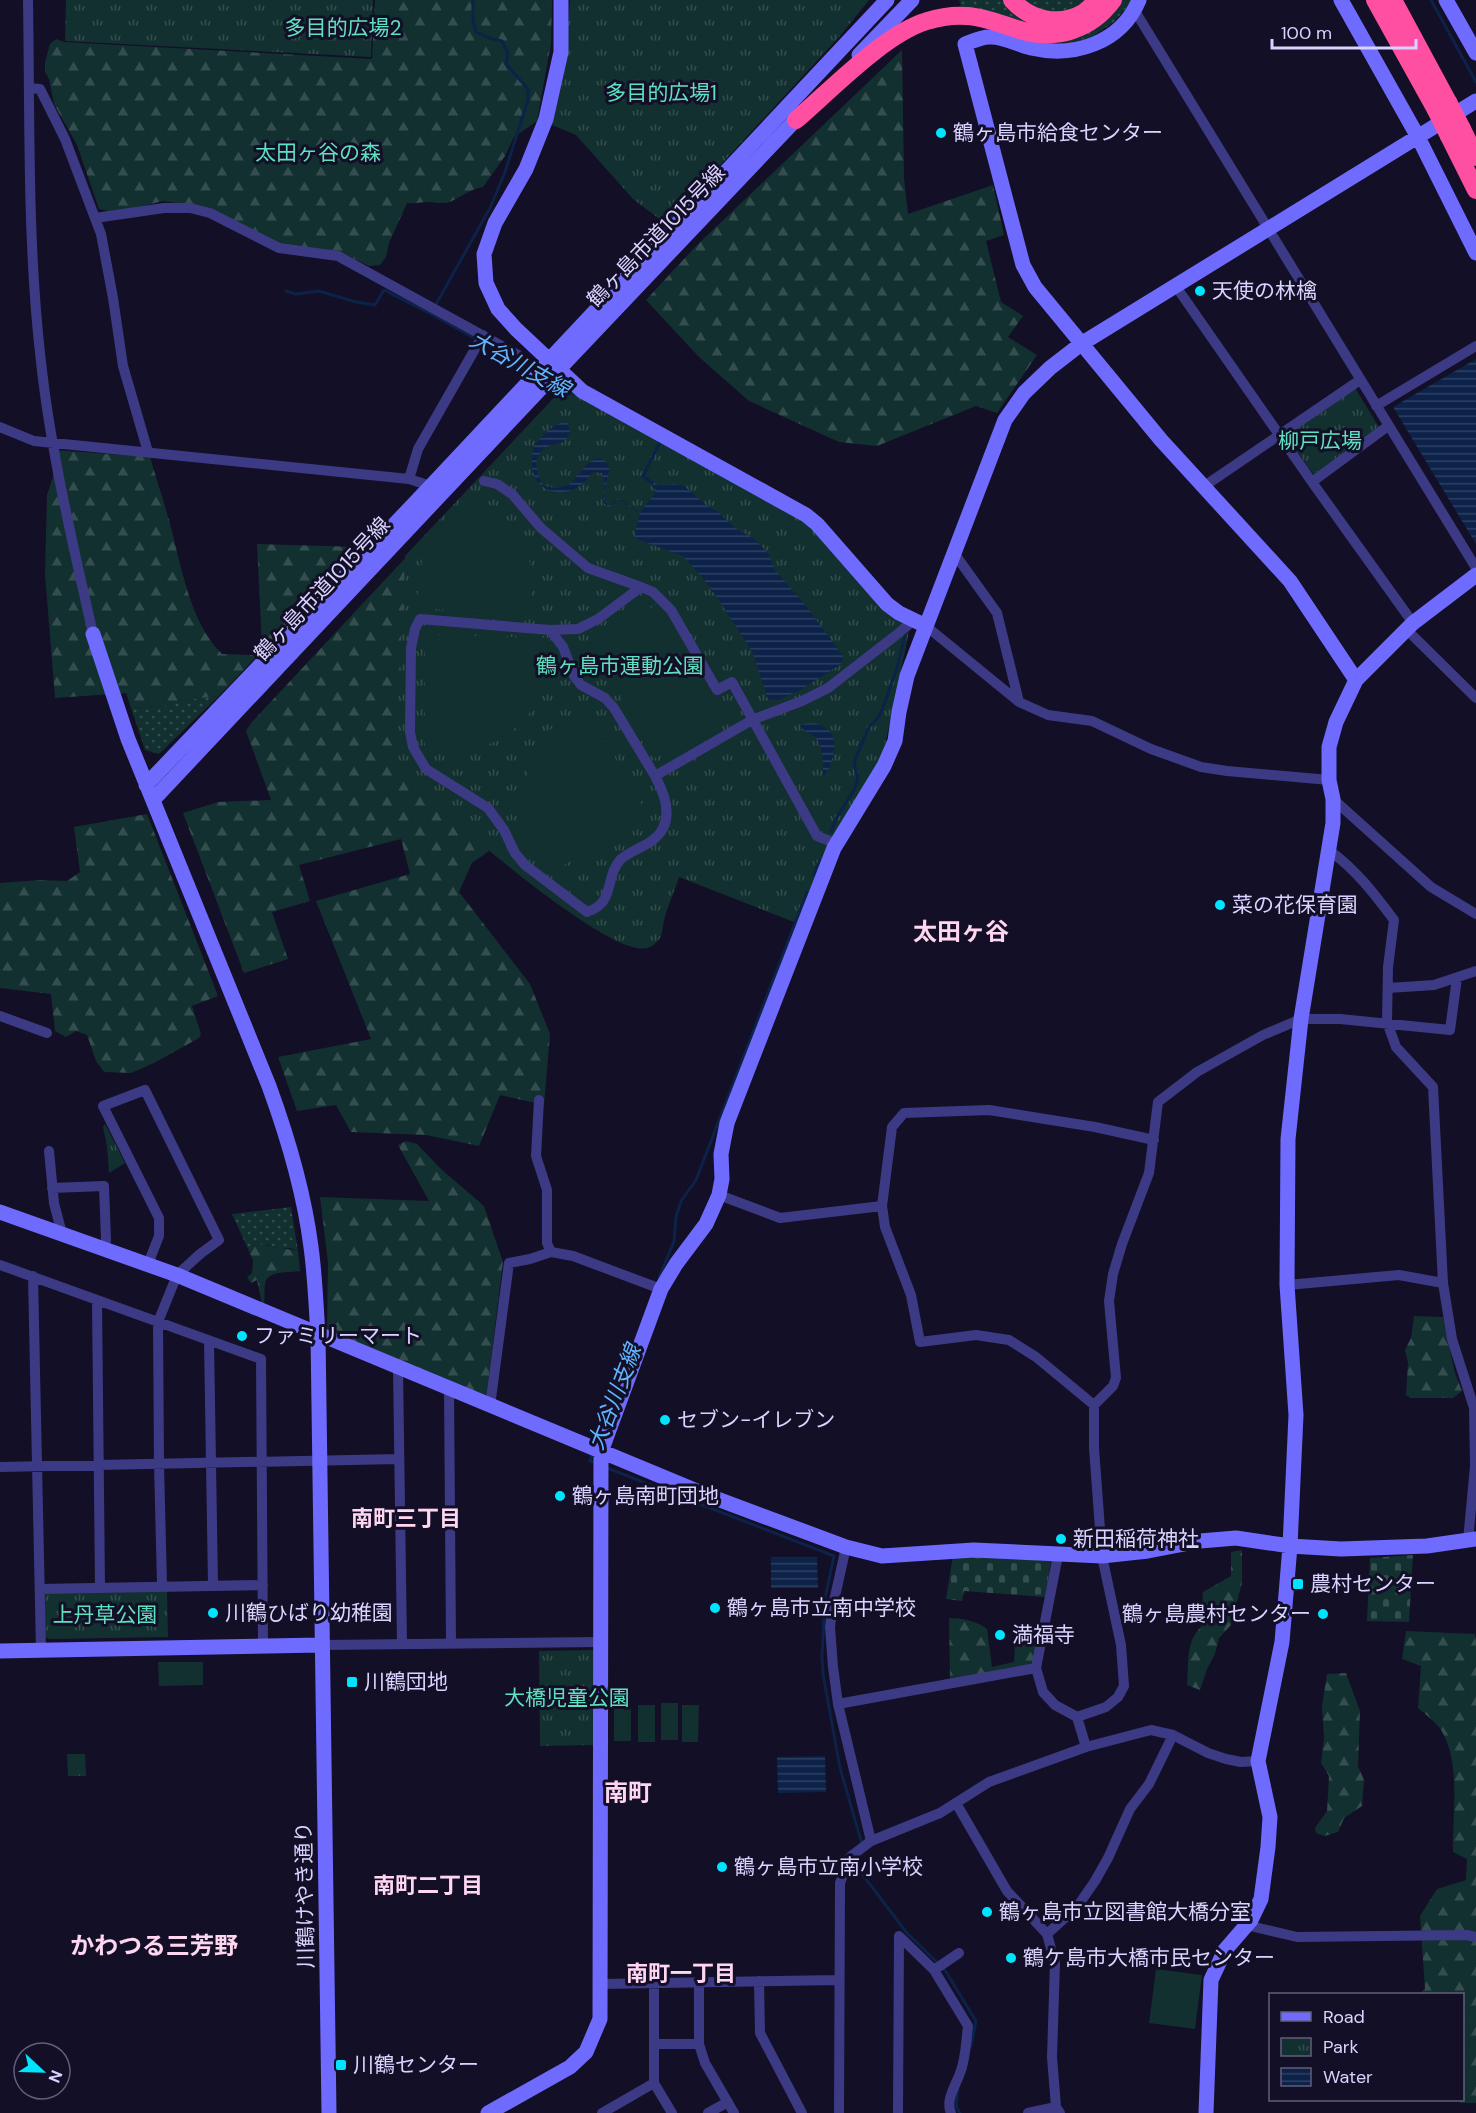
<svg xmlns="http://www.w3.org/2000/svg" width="1476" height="2113" viewBox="0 0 1476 2113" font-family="'DM Sans','Noto Sans JP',sans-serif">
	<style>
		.grass { fill: url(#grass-dots) }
		.forest { fill: url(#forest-firs) }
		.cemetery { fill: url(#cemetery-stones) }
		.park { fill: url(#park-tufts) }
		.pitch { fill: #12302f }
		.water { fill: url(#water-rules) }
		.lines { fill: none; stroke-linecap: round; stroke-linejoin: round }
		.stream { stroke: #0c2248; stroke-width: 3 }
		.street { stroke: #3d3a85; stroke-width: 10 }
		.secondary { stroke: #6f6bff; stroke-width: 15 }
		.highway { stroke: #ff4fa3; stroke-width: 18 }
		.highway-bridge { stroke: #ff4fa3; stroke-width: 18 }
		.poi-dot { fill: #00e5ff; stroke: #130f26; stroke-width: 2 }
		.labels { text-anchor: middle; stroke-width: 6; stroke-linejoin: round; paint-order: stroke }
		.park-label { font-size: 21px; fill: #5fe0c0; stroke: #130f26 }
		.poi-label { font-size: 21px; fill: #d9d4ff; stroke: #130f26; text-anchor: start }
		.street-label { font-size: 21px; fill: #d9d4ff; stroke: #130f26 }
		.water-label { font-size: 22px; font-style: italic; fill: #62b6ff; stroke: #130f26 }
		.neighbourhood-label { font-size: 22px; font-weight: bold; fill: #ffd6f0; stroke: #130f26 }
		.quarter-label { font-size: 24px; font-weight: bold; fill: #ffd6f0; stroke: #130f26 }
	</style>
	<defs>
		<pattern id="grass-dots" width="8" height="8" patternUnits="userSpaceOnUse" patternTransform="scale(1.5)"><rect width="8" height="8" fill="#12302f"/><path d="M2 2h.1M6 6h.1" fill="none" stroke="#344d4e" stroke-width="1.8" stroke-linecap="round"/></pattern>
		<pattern id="forest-firs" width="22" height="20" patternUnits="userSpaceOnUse" patternTransform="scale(1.5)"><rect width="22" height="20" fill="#12302f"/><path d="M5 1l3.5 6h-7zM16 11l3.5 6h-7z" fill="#344d4e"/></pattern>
		<pattern id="cemetery-stones" width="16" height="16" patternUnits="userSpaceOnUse" patternTransform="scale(1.5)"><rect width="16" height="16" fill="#12302f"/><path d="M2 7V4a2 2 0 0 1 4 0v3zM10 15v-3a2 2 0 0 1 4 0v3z" fill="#344d4e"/></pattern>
		<pattern id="park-tufts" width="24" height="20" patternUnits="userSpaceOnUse" patternTransform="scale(1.5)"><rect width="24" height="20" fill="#12302f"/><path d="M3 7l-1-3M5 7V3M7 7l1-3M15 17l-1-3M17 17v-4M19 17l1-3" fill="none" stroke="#344d4e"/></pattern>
		<pattern id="water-rules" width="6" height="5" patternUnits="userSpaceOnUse" patternTransform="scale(1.5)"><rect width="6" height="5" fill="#0c2248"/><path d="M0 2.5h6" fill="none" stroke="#2f4163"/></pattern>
	</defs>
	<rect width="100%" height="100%" fill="#130f26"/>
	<!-- grass -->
	<path class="grass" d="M959,0H1133L1114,22L1092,37L1071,43L1047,42L966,22Z
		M219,696L159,754L145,750L131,708L164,706L175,701Z
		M291,1207L298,1251L289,1248L282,1249L269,1245L250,1246L248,1249L232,1214Z"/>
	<!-- forest -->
	<path class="forest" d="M375,0H552L551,44L537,121L514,137L505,156L483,187C471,189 462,196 452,201C443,205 436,202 427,202C420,202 415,204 407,203L389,243L386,257L380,265L369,266L348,256L282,247L197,206L163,201L126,210L109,211L99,209L77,145L54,104L49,79L45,72V62L50,44L56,39L64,42L372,59Z
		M902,50L904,178L908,214L993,185L1004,235L986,241L1001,302L1023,316L1008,337L1037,355L997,413L976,406L877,446L839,442L749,401L699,357L646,300L695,247Z
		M55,450L150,457C156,478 163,499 169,520C181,563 189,622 222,654L253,655L256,657L219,696L176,701L164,706L131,708L126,693L55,698L45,574L47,495L53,477Z
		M257,544L359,547L265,648L262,646Z
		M410,553L489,851L472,863L459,892L530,984L550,1034L544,1105L500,1095L479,1146L426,1135L351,1132L336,1105L297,1111L278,1057L371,1039L316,901L410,874L401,839L299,865L310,901L272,912L288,959L244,973L183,813L218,802L271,800L246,731L251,723Z
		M147,814L218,996L192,1006L201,1034L199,1038L154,1063L131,1073L104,1072L96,1061L87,1035L76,1031L66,1037L55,1031L51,994L0,988V883L40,880L67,881L80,872L74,827Z
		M406,1141L417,1144L441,1169L484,1206L503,1262L486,1399L334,1334L327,1329L328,1262L320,1197L429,1201L398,1145Z
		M259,1244L298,1251L300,1271C289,1273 267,1270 265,1284C264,1291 265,1298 264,1305L262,1304L257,1280L251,1283L247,1277L252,1273L253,1261L248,1249L250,1246Z
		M1414,1316L1443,1317L1455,1373L1462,1391L1453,1398H1411L1406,1395L1408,1363L1405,1350L1411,1338Z
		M1242,1550V1583L1231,1625L1219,1638L1215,1654L1207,1669L1200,1690L1187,1685C1189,1665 1185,1642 1201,1627L1203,1592L1231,1576V1552Z
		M949,1618C961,1618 977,1621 987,1629L992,1667L1014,1662L1016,1624L1028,1623L1041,1628L1033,1667L950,1680Z
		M1406,1631L1475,1634L1476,1642V2103H1460V2100H1462V1994H1419L1425,1989L1420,1916L1437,1889L1466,1880L1467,1859L1453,1852C1452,1815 1462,1759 1439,1727C1433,1720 1425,1714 1418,1708L1421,1666L1402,1659Z
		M1346,1673L1360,1711L1358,1766L1364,1780L1362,1806L1344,1818L1338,1832L1325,1836L1316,1833L1315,1828L1327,1811L1329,1776L1321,1763L1324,1737L1322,1706L1327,1674Z"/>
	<!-- cemetery -->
	<path class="cemetery" d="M953,1555L1051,1561L1045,1597L964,1591L962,1601L946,1599Z
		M1413,1555L1409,1622L1367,1621L1370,1558Z"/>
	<!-- park -->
	<path class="park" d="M66,0H373L371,57L65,41Z
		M570,0H869L840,36L666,224L633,199L576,135L552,125L564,73Z
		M565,386L813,522L910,627L885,745L879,761L799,924L679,877C675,890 669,903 665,916C663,923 663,932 660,938C658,941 653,946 650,947C613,966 429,799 395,770L405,556Z
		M1355,388L1379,427L1314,475L1286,436Z
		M105,1124L125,1163L109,1173L107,1146L103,1127Z
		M167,1591L168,1637L49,1639L45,1637V1593Z
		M594,1650L595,1745L540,1746L539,1651Z
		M67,1754H85L86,1776H68Z"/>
	<!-- pitch -->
	<path class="pitch" d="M468,494L496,508L518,535L529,557L532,580L530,612L426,609L417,600L424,543Z
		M661,602L727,717L655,758L590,643Z
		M433,635L548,638C548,655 548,673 543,690C542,695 538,701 534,706C512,743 467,757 425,754V642Z
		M577,714L591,715L644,809L639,820L549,874C539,864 528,850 523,836C513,809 531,752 549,731C556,724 569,719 577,714Z
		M158,1662H203V1685L159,1686Z
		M614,1703L631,1704V1741H614Z
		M661,1703H678V1740H661Z
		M638,1705H655V1742H638Z
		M682,1705H699L698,1742H682Z
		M1156,1969L1202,1975L1195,2029L1149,2023Z"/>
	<!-- water -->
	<path class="water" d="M1476,359V544L1393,407Z
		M567,422L570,432C564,447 558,441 547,447C531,456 536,475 544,486L556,488L569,485L588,463L597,458L604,460L610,467C608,479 600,495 608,505L612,504L616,499L622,500L640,513C645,505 654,497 656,490L651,485L653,481L658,485L675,484L684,486L706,505L718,512L735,528L753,538L768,553L775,570L806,606L843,656L841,664L800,690L778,700L768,699L752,651L708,584L683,556L634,538L640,514L622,501L617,500L613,505L608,507L604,503V480L602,473L593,472C588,478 581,487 572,490C553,497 533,487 532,465C532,460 532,451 534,446C536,442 540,439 543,436C550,428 556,423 567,422Z
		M810,723C841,725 838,754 825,775L823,774C823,761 824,743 812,735C807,731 804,732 800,725Z
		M817,1557L818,1588H771V1557Z
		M825,1756L826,1792L778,1793L777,1757Z"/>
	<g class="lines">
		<!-- stream -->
		<path class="stream" d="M1431,0L1476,82
			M286,291L296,294L319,291L356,302L375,305L384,290L431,314
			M435,306L490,208L505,172L528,100V89L506,64L508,53L502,41L489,38L476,32L473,20V0
			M432,312L431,314L533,371
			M555,383L575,394
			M652,483L643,476L660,442
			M831,831L837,817L854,790L858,779L854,762L869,727L877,719L882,710L897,668L906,631
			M814,875L820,860
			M659,1278L674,1241L676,1217L681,1201L696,1180L807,892
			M593,1453L590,1461L596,1463
			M607,1468L834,1556L825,1598L822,1656L823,1674L840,1768L862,1844
			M860,1853L856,1866L907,1933L945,1970L976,2021L971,2046
			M958,2089L956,2106L960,2113"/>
		<!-- street -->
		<path class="street" d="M28,0C30,121 27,242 41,362C51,454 73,544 93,634
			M1135,11L1476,568
			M29,88L40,89L65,139L101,234L113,298L123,366L148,452
			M95,218L164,208H190L210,213L279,248L338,256L520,356
			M1175,285L1312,482L1413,623
			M1376,406L1476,346
			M0,427L34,441L409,479
			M484,481L497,484L512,494L541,528L588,568L641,587
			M1312,482L1388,426
			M431,486L409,479L418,449L483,335
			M1203,487L1360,380
			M954,553L997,613L1019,702
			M926,626L1019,702L1048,715L1092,721L1151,749L1201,767L1227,771L1329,780
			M1406,629L1476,698
			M550,630L420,619L415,629L411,648L410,732L413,747L426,769L488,808L504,830L515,853L525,865L587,912C616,903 604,877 621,859C630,851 644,847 653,840C675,823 666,796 655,776
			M1333,799L1431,887L1476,914
			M830,841L817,836L732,682L717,690L671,610L653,592L641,587L598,619L578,629L550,630L563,647L574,676L581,685L605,698L614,708L655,776L752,720L802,701L828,688L895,636L913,621
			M1329,850C1357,871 1373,892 1394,920L1388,967L1387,1022L1396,1047L1433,1087L1443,1283L1452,1339L1474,1408L1475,1466L1468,1541
			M1388,988L1434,985L1476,971
			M0,1016L47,1033
			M539,1100L536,1156L547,1190V1243L551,1252
			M49,1151L54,1203L62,1234
			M52,1188L104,1186L106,1240L104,1248
			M719,1195L780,1218L882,1206
			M148,1264L159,1236V1218L103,1106L145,1090L219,1240L200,1254L177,1275L158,1322L159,1464L162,1585
			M0,1265L261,1359L263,1647
			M33,1276L41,1651
			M1287,1285L1399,1275L1443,1283
			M97,1300L100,1587
			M209,1341L213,1585
			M398,1368L402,1644
			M449,1389L451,1643
			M1094,1405L1113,1386L1116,1378L1109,1301L1113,1274L1122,1244L1149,1173L1158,1102L1197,1072L1263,1035L1301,1019H1340L1450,1030L1457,978
			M490,1406L509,1263L530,1259L551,1252L573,1256L661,1289
			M0,1467L399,1459
			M846,1547L832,1610L830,1627L833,1667L838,1704L871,1841
			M1058,1555L1036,1668L1043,1692L1055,1705L1077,1717L1086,1747
			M40,1589L263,1585
			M321,1645L600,1642
			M838,1704L1036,1668
			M1077,1717L1106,1707L1118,1697L1124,1686L1121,1645L1102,1556L1094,1448V1405L1036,1357L1009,1340L976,1335L920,1342L911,1295L885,1227L882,1206L892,1127L904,1113L989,1110L1095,1127L1154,1140
			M956,1803L1007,1891L1047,1934L1055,1963L1052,2057L1056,2107L1060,2113
			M1246,1925L1297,1937L1467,1935L1476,1937
			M1047,1934L1077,1907L1095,1881L1108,1858L1130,1809L1149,1784L1173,1735
			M899,1936L934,1970L968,2026C966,2041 966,2059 960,2073C956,2085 945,2100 951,2113
			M934,1970L959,1953
			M759,1981L760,2033L802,2113
			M699,1982V2044L705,2063L734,2113
			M601,1984L838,1980
			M654,2044H699
			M654,2083L672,2113
			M602,2113L654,2083V1983
			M708,2113L728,2102
			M839,2113L840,1883L850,1857L871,1841L940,1813L989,1782L1086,1747L1151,1730L1173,1735L1208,1753L1226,1759L1241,1762L1258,1761
			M898,2113L899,1936
			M1028,2113L1056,2107"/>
		<!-- secondary -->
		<path class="secondary" d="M561,0V52L546,119L526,169L495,223L484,254L486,283L498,309L516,329L582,391L806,515L817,524L887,604L899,613L926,626
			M1139,0C1121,43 1074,58 1031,48C1018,45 1005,37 991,37C983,36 973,41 965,44L1023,265L1035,287L1161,440L1290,581L1356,680
			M1341,0L1418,137L1476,253
			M1446,0L1476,53
			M859,55L912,0
			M93,634L128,739L269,1086C288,1138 304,1192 311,1247C315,1276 316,1305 318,1335L329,2113
			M146,785L431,486L887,0
			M153,800L558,370L804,111
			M0,1212L177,1275L704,1494L846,1547L882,1556L974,1550L1102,1556L1148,1551L1200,1541L1236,1538L1290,1546L1341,1549L1427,1546L1476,1539
			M0,1651L321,1645
			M488,2113L570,2067L586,2052L600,2019L601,1452L661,1289L676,1264L706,1224L719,1195L722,1179L721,1154L727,1123L834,848L884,766L895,741L899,712L907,676L1005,420L1024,393L1050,368L1081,344L1476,101
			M1206,2113L1211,1980L1225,1950L1251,1920L1261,1899L1268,1847L1270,1817L1258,1761L1282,1642L1290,1546L1296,1415L1287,1285L1288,1139L1301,1019L1333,823V799L1329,780V747L1336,722L1356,680L1413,623L1476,575"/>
		<!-- highway -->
		<path class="highway" d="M1012,0C1030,20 1059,27 1083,13C1088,10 1093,4 1098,0
			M1375,0L1436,110
			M1393,0L1448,102
			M796,120C831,90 884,34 927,21C940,17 954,15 967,16C985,17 1003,25 1020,30C1056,41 1091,30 1113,0
			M1462,129L1476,157
			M1449,136L1476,190"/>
		<!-- highway-bridge -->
		<path class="highway-bridge" d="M1448,102L1462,129
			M1436,110L1449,136"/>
	</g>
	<!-- markers -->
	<g class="poi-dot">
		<circle cx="941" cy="133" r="6"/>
		<circle cx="1200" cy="291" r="6"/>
		<circle cx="1220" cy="905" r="6"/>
		<circle cx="242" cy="1336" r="6"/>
		<circle cx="665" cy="1420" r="6"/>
		<circle cx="560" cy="1496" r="6"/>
		<circle cx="1061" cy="1539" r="6"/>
		<rect x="1292" y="1578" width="12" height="12" rx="3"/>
		<circle cx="715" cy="1608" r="6"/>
		<circle cx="213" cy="1613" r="6"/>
		<circle cx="1323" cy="1614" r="6"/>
		<circle cx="1000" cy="1635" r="6"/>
		<rect x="346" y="1676" width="12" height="12" rx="3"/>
		<circle cx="722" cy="1867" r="6"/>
		<circle cx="987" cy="1912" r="6"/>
		<circle cx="1011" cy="1958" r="6"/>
		<rect x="335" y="2059" width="12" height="12" rx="3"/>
	</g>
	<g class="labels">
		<!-- park labels -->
		<g class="park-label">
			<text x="343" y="35">多目的広場2</text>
			<text x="661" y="100">多目的広場1</text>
			<text x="318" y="160">太田ヶ谷の森</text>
			<text x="1320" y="448">柳戸広場</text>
			<text x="620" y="673">鶴ヶ島市運動公園</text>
			<text x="105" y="1622">上丹草公園</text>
			<text x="567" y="1705">大橋児童公園</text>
		</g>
		<!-- poi labels -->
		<g class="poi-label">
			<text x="953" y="140">鶴ヶ島市給食センター</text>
			<text x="1212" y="298">天使の林檎</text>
			<text x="1232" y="912">菜の花保育園</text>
			<text x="254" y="1343">ファミリーマート</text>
			<text x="677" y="1427">セブン-イレブン</text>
			<text x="572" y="1503">鶴ヶ島南町団地</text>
			<text x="1073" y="1546">新田稲荷神社</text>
			<text x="1310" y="1591">農村センター</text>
			<text x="727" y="1615">鶴ヶ島市立南中学校</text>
			<text x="225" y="1620">川鶴ひばり幼稚園</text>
			<text x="1311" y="1621" text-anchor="end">鶴ヶ島農村センター</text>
			<text x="1012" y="1642">満福寺</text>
			<text x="364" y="1689">川鶴団地</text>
			<text x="734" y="1874">鶴ヶ島市立南小学校</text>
			<text x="999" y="1919">鶴ヶ島市立図書館大橋分室</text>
			<text x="1023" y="1965">鶴ケ島市大橋市民センター</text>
			<text x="353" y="2072">川鶴センター</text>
		</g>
		<!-- street labels -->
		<g class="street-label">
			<text transform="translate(656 236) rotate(-46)" y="7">鶴ヶ島市道1015号線</text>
			<text transform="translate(322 589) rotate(-47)" y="7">鶴ヶ島市道1015号線</text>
			<text transform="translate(305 1895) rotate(-91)" y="7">川鶴けやき通り</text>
		</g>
		<!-- water labels -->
		<g class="water-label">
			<text transform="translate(520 364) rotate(29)" y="8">大谷川支線</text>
			<text transform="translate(614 1397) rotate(-69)" y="8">大谷川支線</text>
		</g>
		<!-- neighbourhood labels -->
		<g class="neighbourhood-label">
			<text x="406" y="1526">南町三丁目</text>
			<text x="428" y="1893">南町二丁目</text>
			<text x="681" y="1981">南町一丁目</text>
		</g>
		<!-- quarter labels -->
		<g class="quarter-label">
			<text x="961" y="940">太田ヶ谷</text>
			<text x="628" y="1801">南町</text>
			<text x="154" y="1954">かわつる三芳野</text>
		</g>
	</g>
	<!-- legend -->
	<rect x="1269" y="1993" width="195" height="108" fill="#130f26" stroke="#625e7d" stroke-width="1.5"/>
	<rect x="1281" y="2012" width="30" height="9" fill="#6f6bff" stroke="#625e7d" stroke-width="1.5"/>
	<text x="1323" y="2023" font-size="18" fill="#d9d4ff">Road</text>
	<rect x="1281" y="2038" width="30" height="18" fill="url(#park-tufts)" stroke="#625e7d" stroke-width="1.5"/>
	<text x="1323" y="2053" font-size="18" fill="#d9d4ff">Park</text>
	<rect x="1281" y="2068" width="30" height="18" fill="url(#water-rules)" stroke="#625e7d" stroke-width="1.5"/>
	<text x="1323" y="2083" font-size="18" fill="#d9d4ff">Water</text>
	<!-- north arrow -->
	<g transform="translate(42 2071) rotate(112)"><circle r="28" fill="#130f26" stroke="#625e7d" stroke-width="1.5"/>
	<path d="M0-4.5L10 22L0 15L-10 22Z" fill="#00e5ff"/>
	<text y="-9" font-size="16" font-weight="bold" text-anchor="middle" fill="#d9d4ff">N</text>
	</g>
	<!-- scale -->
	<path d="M1272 39v9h144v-9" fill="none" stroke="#d9d4ff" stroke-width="3"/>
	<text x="1281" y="39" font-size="18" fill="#d9d4ff" stroke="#130f26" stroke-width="4.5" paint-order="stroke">100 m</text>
</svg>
